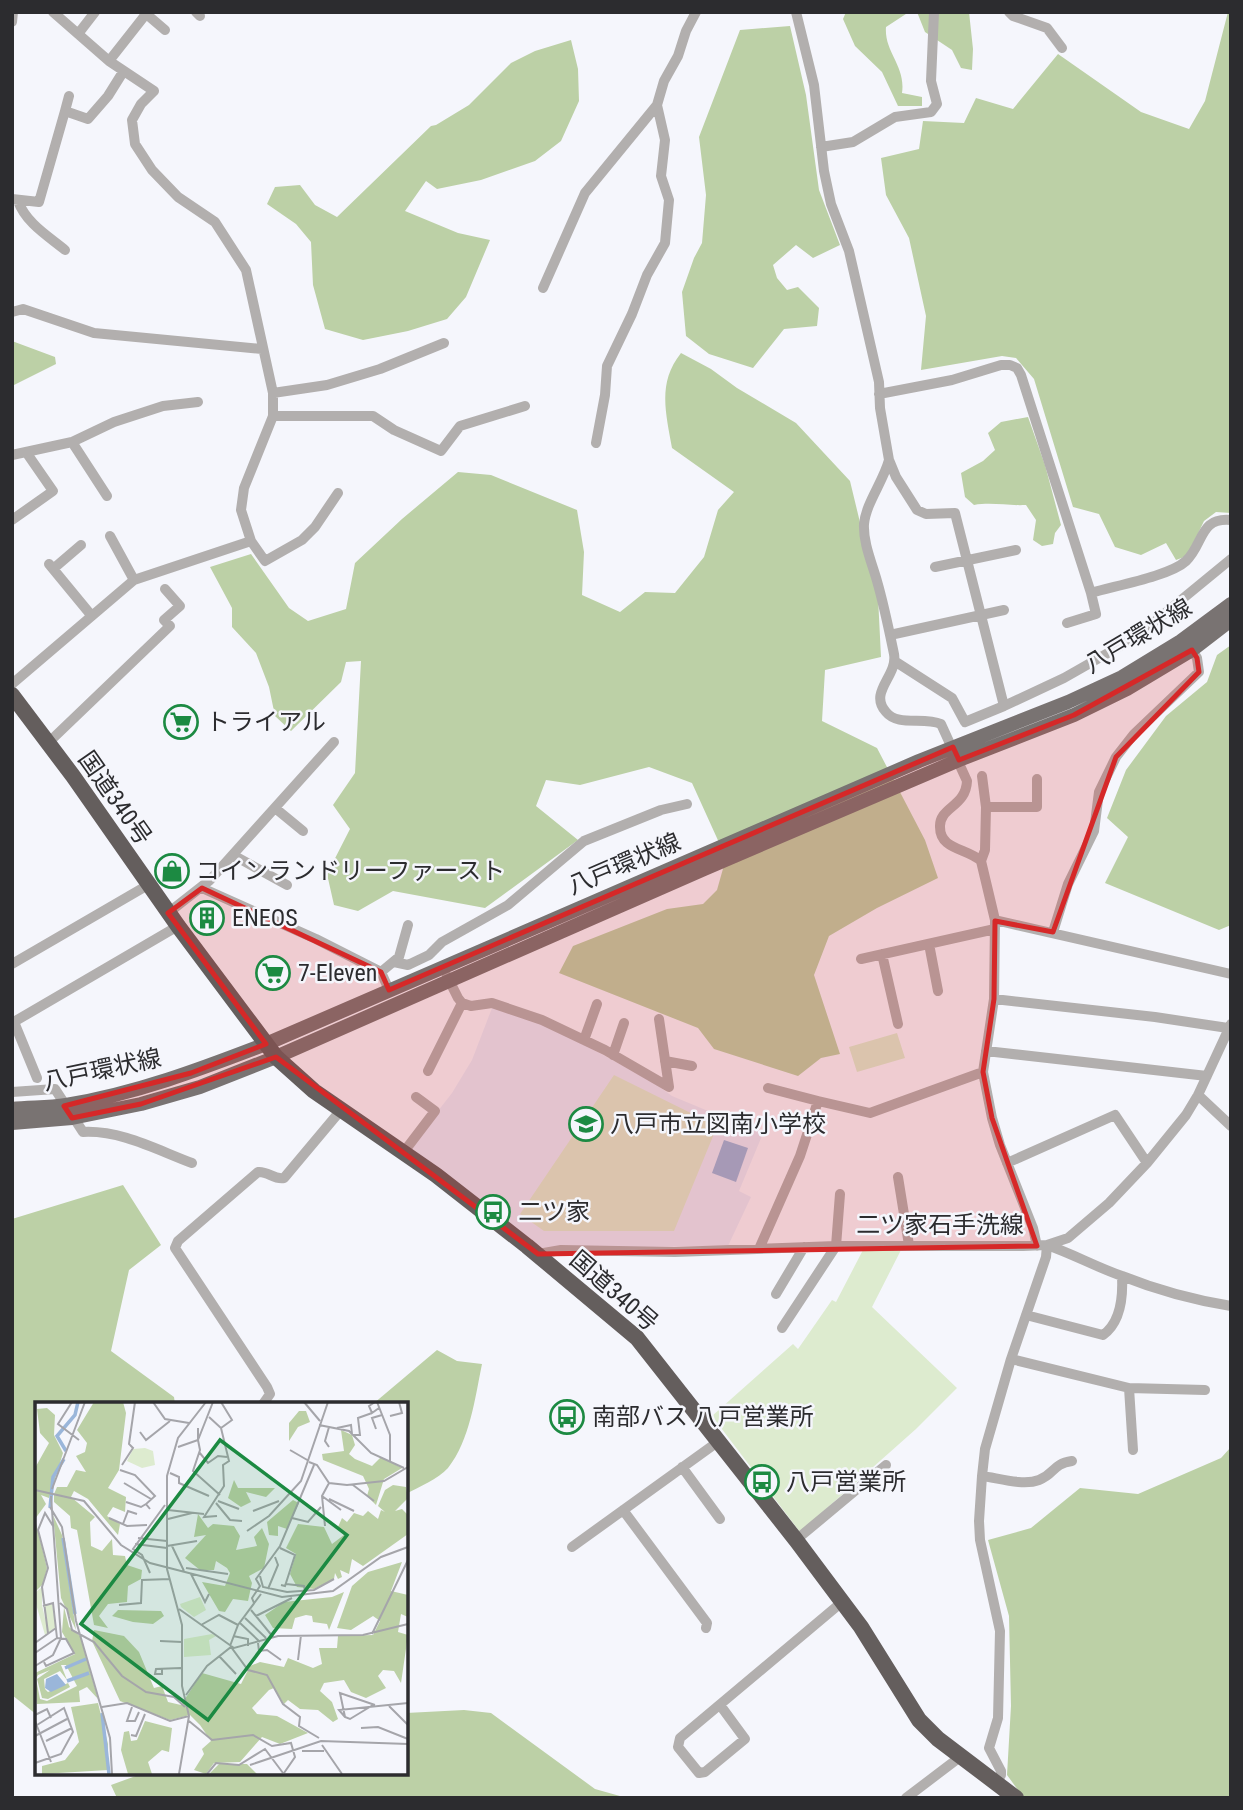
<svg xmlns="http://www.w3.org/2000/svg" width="1243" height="1810" viewBox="0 0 1243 1810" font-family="'Roboto Condensed','Noto Sans JP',sans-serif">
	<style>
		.built { fill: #e7eaf8 }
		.green { fill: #ddebcf }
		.forest { fill: #bcd0a6 }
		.water { fill: #9ab6da }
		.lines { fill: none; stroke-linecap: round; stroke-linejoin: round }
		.minor { stroke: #b2afae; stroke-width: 10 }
		.major { stroke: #797372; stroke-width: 14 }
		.highway { stroke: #645e5d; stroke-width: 16 }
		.marked { fill: #d62828; fill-opacity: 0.2; stroke: #d62828; stroke-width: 5; stroke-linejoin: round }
		.labels { text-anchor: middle; stroke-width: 5; stroke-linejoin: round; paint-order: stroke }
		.street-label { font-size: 24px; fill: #2c2c2f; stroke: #f5f6fc }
		.poi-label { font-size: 24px; fill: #2c2c2f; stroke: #f5f6fc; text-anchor: start }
		.inset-river { fill: none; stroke: #9ab6da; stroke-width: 3.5 }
		.inset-road { fill: none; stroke: #a5a5aa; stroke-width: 2 }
		.view { fill: #1c8a42; fill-opacity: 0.15; stroke: #1c8a42; stroke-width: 3.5 }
		.inset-edge { fill: none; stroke: #2c2c2f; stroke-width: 3.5 }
	</style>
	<rect width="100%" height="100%" fill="#f5f6fc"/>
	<!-- built -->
	<path class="built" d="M492,1008L516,1014L567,1035L654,1083L672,1096L725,1118L764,1131L739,1191L751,1197L728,1246L541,1248L409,1148L452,1093L472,1060Z"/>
	<!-- green -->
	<path class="green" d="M897,1033L905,1058L857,1072L849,1047Z
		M614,1075L707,1121L716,1129L674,1231H544L520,1214Z
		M863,1250H901L872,1307L957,1388L916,1429L800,1532L712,1416L793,1344L798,1349L832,1300L836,1302Z"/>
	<!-- forest -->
	<path class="forest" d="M846,12H909L886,27C884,52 906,66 902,93L922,97V106H898L882,72L855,46L843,19Z
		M917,12H969L973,49L972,70L961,68L952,50L925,32Z
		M1228,12H1231V513L1216,512L1204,521L1187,556L1176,560L1166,543L1141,555L1115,547L1099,514L1073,507L1034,379L1016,358L1002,356L921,370L926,316L909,238L886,195L881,158L919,149L923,121L964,123L976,98L1013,109L1058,54L1141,112L1189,129L1205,101Z
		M790,26L806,95L819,190L840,245L813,258L796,245L773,265L777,278L787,290L798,287L819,308L817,326L784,329L753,368L709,354L686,336L682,292L694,258L702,243L706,195L699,137L740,30Z
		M571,40L578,69L579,101L561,141L535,161L481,180L437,189L426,181L405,211L458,233L490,240L466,297L447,319L408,331L363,340L325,329L313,285L311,242L296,224L267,204L275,187L300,185L315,205L337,217L431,126L436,125L469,105L511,63L535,51Z
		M12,341L55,357L56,364L12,386Z
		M681,353L711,369L737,388L796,423L850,481L878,597L881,657L825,670L822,721L877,748L925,840L938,878L877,908L829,936L814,975L840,1054L821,1058L798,1076L714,1049L698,1028L559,973L573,946L667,909L703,904L717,890L726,858L692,783L649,767L580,785L546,780L536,806L578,840L485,908L393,891L358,911L334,905L327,874L350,829L333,805L355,773L361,661L346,662L341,682L291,731L275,716L269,687L256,653L232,627V608L210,567L251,554L289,608L308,621L346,609L355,563L402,519L458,472L491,475L577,510L584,552L582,595L620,612L645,592L675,593L704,557L718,510L734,492L672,448C666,413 657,383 681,353Z
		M1028,417L1045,465L1061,525L1055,533L1053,544L1042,546L1033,540L1036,520L1026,505C1008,506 992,502 974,505L965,497L961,473L983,461L995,450L988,433L1001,422Z
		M1231,645V925L1219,930L1105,883L1128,837L1107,818L1126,770L1166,716L1207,682L1217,655Z
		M123,1185L161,1245L129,1270L111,1351L174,1397L175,1404H37V1715L12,1695V1219Z
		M437,1350L457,1361L482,1364C475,1398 470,1440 448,1468C438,1479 419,1487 406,1494V1404H373Z
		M1231,1447V1798H1024L1007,1775L1011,1706L1009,1616L988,1540L1031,1528L1080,1488L1138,1494L1221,1458Z
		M464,1710L491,1713L595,1789L627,1798H117L111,1785L144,1773H406V1713Z"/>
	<!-- water -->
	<path class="water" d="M724,1140L748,1148L736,1182L712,1173Z"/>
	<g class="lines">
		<!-- minor -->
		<path class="minor" d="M53,12L109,61L154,91L141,104L132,120L135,144L152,170L178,197L215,222L246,270L273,393V416L244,488L241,510L251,541L265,561L302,540L315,527L338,493
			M144,12L165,30
			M196,12L200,16
			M796,12L814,85L824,171L831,204L849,251L879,382L880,408L889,460L896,477L917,510L926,514L955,513L1004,706
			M1009,12L1013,16L1047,28L1062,48
			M12,22L13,12
			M78,34L95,12
			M109,61L146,14
			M65,111L69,96
			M821,147L853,142L895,117L931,112L937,104L931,81L934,12
			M12,199L39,202L65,111L88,119L108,96L123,72
			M18,201C26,223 48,236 65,250
			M543,288L585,193L657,105
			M12,312L23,309L94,333L262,349
			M273,393L327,385L380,369L444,343
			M879,394L952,380L1001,365H1010L1017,368L1021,375L1091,593L1096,614L1067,623
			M273,416H373L394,430L441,451L460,426L525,406
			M72,442L107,496
			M596,443L605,395L607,366L632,314L647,275L665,243L669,200L661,176L665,140L657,105L664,81L678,56L686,31L696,12
			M12,455L72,442L114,422L163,406L198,402
			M889,460C883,482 866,503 864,524C863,543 872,563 877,581C884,605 889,630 894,654C898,676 868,692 886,712C898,727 924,716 941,724L967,781C966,807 939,807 940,827C940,850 967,848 981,861
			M12,520L53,491L26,452
			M110,536L134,580
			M49,564L91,615
			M935,567L1016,550
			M53,569L81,545
			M1091,593C1114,586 1170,576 1186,561C1204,544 1199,517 1231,520
			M890,635L1004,610
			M896,662L952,698L965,722L1004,706L1064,678L1136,637L1231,559
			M12,684L134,580L251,541
			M48,743L170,626L164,620L180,606L165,589
			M982,776L986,807L985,850L981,861L995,920L994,999L983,1072L992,1118L1000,1145L1033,1228L1037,1246
			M986,807H1037V779
			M275,808L303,831
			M233,855L287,885
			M202,888L316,939L381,972L389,990
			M168,913L210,880L334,742
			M995,920L1231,974
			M1053,932L1068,884L1094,831L1099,792L1116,757L1134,734L1199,672L1197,658L1192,650
			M929,944L938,991
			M882,954L898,1024
			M861,959L995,929
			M394,962L408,965L429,955L442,942L508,905L584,841L661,810L687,804
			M12,964L148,885
			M381,972L399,957L408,925
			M447,976L458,998L462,1003L471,1006L492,1003L542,1020L605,1050L669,1087L659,1019
			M994,999L1155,1017L1228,1028
			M14,1022L37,1078
			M12,1023L178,926
			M584,1040L597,1004
			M986,1051L1207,1076
			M613,1055L624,1023
			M665,1061L692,1066
			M428,1071L462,1003
			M768,1088L818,1101
			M12,1092L55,1089L83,1132C121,1130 157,1150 192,1163
			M1198,1095L1231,1126
			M403,1153L435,1111L416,1097
			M1007,1163L1115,1115L1147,1163
			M898,1177L909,1245
			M759,1249L800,1156L818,1101L870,1113L983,1072
			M538,1254L561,1250L675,1252L836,1246H1023L1047,1245L1068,1238L1109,1203L1147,1163L1186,1115L1198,1095L1231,1024
			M776,1294L804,1247
			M1026,1315L1103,1335C1121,1322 1123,1297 1122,1277
			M782,1328L836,1246L840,1194
			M1011,1359L1129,1388L1205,1390
			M1129,1388L1133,1450
			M263,1404L270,1394L267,1387L175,1248L178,1241L258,1172C268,1171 274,1180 284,1178L341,1110
			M682,1467L720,1519
			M982,1476C998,1478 1023,1486 1039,1480C1055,1474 1052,1464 1072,1461
			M623,1510L707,1623L706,1628
			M796,1540L886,1465
			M572,1547L719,1441
			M720,1705L745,1739L705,1772L699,1773L678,1747L680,1738L842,1602
			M996,1782L1001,1775V1771L989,1748L998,1718L1000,1631L980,1540L979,1521L982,1476L985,1449L1011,1359L1046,1257L1047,1245C1073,1254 1096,1267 1122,1276C1157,1290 1194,1300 1231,1306
			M906,1798L960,1757"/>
		<!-- major -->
		<path class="major" d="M12,1109C30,1107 48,1108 66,1105C135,1094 201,1069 266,1044L919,761L1068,702L1122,677L1181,641L1231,604
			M12,1123L72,1118L141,1104L200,1087L276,1057L704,869L959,760L1074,715L1127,689L1192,650L1231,620"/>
		<!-- highway -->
		<path class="highway" d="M12,695L73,776L178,926L276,1057L314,1091L436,1175L527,1246L637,1338L796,1540L861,1627L919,1720L938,1739L1016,1798"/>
	</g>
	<!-- marked area -->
	<path class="marked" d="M1192,650L1197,658L1199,672L1116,757L1053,932L995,921L994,999L983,1072L992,1118L1037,1246L538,1254L276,1057L141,1104L72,1118L64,1106L191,1073L266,1044L168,913L202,888L381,972L389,990L953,747L959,760L1074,715Z"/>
	<!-- icons -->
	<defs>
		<g id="supermarket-ring" transform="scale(1.75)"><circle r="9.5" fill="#f5f6fc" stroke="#1c8a42" stroke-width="1.5"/><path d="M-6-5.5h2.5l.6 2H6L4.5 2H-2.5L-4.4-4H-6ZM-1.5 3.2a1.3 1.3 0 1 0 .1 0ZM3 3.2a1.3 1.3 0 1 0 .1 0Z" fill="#1c8a42"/></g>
		<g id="shop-ring" transform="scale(1.75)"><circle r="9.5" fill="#f5f6fc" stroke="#1c8a42" stroke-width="1.5"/><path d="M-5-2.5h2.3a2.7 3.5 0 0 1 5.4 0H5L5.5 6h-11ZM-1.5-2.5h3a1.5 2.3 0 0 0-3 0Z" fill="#1c8a42"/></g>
		<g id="building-ring" transform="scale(1.75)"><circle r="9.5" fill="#f5f6fc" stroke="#1c8a42" stroke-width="1.5"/><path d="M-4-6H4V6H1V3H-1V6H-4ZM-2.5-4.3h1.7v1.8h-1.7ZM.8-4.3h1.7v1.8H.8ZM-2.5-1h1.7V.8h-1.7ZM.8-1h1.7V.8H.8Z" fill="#1c8a42"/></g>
		<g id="school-ring" transform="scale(1.75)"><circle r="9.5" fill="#f5f6fc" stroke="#1c8a42" stroke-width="1.5"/><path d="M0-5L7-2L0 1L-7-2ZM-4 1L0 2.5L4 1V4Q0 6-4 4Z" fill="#1c8a42"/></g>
		<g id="bus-ring" transform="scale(1.75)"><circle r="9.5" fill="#f5f6fc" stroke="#1c8a42" stroke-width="1.5"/><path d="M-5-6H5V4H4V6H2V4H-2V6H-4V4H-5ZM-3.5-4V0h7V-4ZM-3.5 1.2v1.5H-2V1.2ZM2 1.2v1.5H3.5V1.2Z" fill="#1c8a42"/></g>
	</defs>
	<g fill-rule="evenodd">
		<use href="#supermarket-ring" x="181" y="722"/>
		<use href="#shop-ring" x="172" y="871"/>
		<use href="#building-ring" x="207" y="918"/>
		<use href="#supermarket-ring" x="273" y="973"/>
		<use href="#school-ring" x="586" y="1124"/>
		<use href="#bus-ring" x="493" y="1212"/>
		<use href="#bus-ring" x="567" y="1417"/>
		<use href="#bus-ring" x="762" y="1482"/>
	</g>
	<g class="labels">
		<!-- street labels -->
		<g class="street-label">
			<text transform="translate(1138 636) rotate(-31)" y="8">八戸環状線</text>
			<text transform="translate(115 798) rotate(55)" y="8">国道340号</text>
			<text transform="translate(624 864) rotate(-23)" y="8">八戸環状線</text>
			<text transform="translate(102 1070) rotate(-12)" y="8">八戸環状線</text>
			<text x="940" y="1233">二ツ家石手洗線</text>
			<text transform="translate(614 1291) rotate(41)" y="8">国道340号</text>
		</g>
		<!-- poi labels -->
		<g class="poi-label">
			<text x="206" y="730">トライアル</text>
			<text x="196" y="879">コインランドリーファースト</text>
			<text x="232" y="926">ENEOS</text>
			<text x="298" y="981">7-Eleven</text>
			<text x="610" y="1132">八戸市立図南小学校</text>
			<text x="518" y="1220">二ツ家</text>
			<text x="592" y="1425">南部バス 八戸営業所</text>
			<text x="786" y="1490">八戸営業所</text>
		</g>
	</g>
	<!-- overview -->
	<g transform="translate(35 1402)">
		<rect width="373" height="373" fill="#f5f6fc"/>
		<path d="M110,46L118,49L120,63L107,66L92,59L98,47ZM7,185V203L11,221L9,204L17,202L21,225L10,233L1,202V190ZM165,195L171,208L159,215L146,205L145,202ZM177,232L181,234L174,238L176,253L149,255V237Z" fill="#ddebcf"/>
		<path d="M59,0H88L91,11L84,68L73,86L91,95L90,110L78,105L72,114L85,122L83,133L53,97L39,89L36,95L60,115L55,120L56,144L67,149L77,137L78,153L90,154L92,163L107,168L106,177L93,184L92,200L73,202L64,214L73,226L59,223L42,128L36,126L35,114L19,100V92L22,85H32L41,68L51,70L41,54L50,50L52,41L42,28ZM12,6L20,13L19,33L28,51L14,96L6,93L11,102L0,117L12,166L8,182L0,190V66L14,41L5,31L2,7ZM264,9H271L275,20L263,25L254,39V21ZM306,28L317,33L320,43L314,52L320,57L337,64L346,55L367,66L349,77L341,103L332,94L334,87L328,74L288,58L287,52L309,49ZM199,78L203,86H240L231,95L211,90L216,100L206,105L193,96ZM358,83L371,85L373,96L360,109L367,107L373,113V132L328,164L317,157L314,172L305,168L307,175L303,177L300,171L299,177L279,187L262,185L255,172L261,152L251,146L263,122L289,125L297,142L309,133L303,125L307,116L312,120L319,111L328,114L333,109L343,117L346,108L350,110L343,104L350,88ZM258,98L264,101L252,127L243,124V134L234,133L232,120ZM163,112L173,126L178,122L199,124L205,134L201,148L222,144L219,135L227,126L234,142L229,166L214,174L217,181L213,199L198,197L190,210L184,209L167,180L190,184L195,171L192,166L181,159L179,168H165L150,156L171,133L159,135ZM18,113L27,133L41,228L26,196ZM367,160L356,189L373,193V215L366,212L363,230L373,233L366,281L359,269L348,268L343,274L351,286L331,296L316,290L309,278L289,281L285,289L297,300L303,317L298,320L283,308L265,307L253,298L249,302L239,286L234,288L217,306L222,312L242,314L273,331L245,342L227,335L205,360L179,361L171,372L159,368L169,352L167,347L176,339L165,323L155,313L135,318L85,299L57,239L59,228L89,234L104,250L119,286L127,284L133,300L146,303L167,271L206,282L215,264L225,260L249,265L253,256L278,266L287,262L284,246H302L303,234L338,233L345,219L338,214L316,228L302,226L317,184L333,170ZM309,190L294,228L292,222L278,220L277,214L271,213L260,216L257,227L238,226L230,213L249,200L297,195ZM29,205L34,225L45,234L63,297L52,285L44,289L45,300L2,302L0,271L40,252L27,230ZM26,263H31L42,284L12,299L5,297L1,277L3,273L15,268L2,277L7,296L13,297L35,285L33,281L13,290L10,287L9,277L25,269L32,278ZM83,208L126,209L129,214L118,222L98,220L77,214ZM63,301L73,342V368L7,372V364L30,358L44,340L36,305ZM110,319L137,326L134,350L127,348L113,360L117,372H125H93L86,348L89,330L94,329L96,339L102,338ZM184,362H212L222,372H174Z" fill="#bcd0a6" fill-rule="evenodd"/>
		<path d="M22,272L31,283L16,290L10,286L11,277Z" fill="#9ab6da"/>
		<path class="inset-river" d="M31,49L22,34L40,13L43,0M15,106L18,75L29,57M28,136L40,212M30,266L51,257M32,279L54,271M67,311L74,372"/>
		<path class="inset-road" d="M37,0L23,22L44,38M118,0L130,17L154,21M178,0L163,38L165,48L158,69L185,93M186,0L197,18L186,26M269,0L285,19M340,0L334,4L337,11L344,6M342,0L355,33V59M0,13V58M355,14L367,11L364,0M174,15L186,26L194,59L188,63L189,84L169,115L182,114M284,23L314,29L336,51L369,66M294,25L290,39L294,45M302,26L316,23L317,32M341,27L337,16L347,13M105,30L111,38L135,19M318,33H325L323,16L337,11M143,45L163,38V26M255,48L274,59M164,50L173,61L183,54L192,55M274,60L282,63L294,81L312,83L349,79L373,65M87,63L98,46L94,42L100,0M85,68L100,73L120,94L111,102L115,107M135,71L144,75V81L174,94M89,81L116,97M318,83L339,99M17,87L50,0M0,88L49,99L86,143L115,161L247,195L298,189L346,155L373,145M287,94L306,108M294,97L319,109M183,99L204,107M91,100L106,105L111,102M181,101L195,118L207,119M15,105L27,125L41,219L75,336L77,372M133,108L169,112M218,109L244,99M74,116L92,124L112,123M257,116L273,120L286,105M133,117L157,111M88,122L93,109L102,112M290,124L287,94L294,81M212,129L234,114L266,79L293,0M103,136L132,139M100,142L132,146M132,144L162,139M137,144L149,169M245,146L260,153L250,184L246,183M151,166L193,172M115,171L107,153L98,147L130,103M156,172L170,200L174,192M225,174L228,185L252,190L279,188L299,177M251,182L269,184L270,189M233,187L243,163L240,155M25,201L32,207L37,228L59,240L87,274L111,290L139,295L150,305M219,201L217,196L225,184L221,177L245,144L279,63M84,203L106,201L107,178L135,177M8,204L18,201L22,236M144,207L199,246L243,234L328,233L373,222M216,208L238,235M221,214L257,196M210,216L231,236M205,221L225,240M166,223L184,213L203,223M13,231L7,185L13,166L3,128L10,111L18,124M337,232L373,158M198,234L213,237V244M125,239L147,240M0,241L21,226M223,241L224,249L232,248L246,258M195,244L203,223L226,192M0,251L22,236M184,254L201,272M263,258L266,233M9,260L11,264L39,251L31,237L22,236M0,264L18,253L26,236L16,94M127,267V272H120L121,267L146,266M151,293L172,264L196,245L213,268L232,273L248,302L265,315L264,324L284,336M338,303L315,317L310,315L305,291L340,303M354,304L373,323M67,305L92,301L135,319L154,314M97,305L92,319H100L104,310M0,313L12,307L16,316M310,315L304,308L373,301M0,319L16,360M154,319L177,338L218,333L237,344L256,341L260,355L249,371M326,326L343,325L373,337M96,333L101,334L110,312M0,334L32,317M11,339L37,326M287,343L307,372M267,349H289M0,361L26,352L38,330L29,306L2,323M215,363L286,339L373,342M144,372L154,314L147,284V223L132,167V74L143,36L171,0M172,372L181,361L204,363L230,347L248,371"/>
		<path class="view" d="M185,38L312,133L173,318L46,222Z"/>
		<rect width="373" height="373" class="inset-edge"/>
	</g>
	<!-- border -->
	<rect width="1243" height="1810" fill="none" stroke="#2c2c2f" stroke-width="28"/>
</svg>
